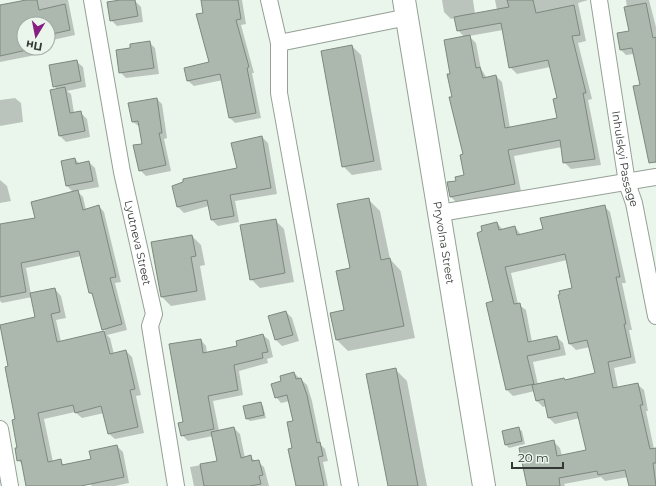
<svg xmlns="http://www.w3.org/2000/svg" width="656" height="486" viewBox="0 0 656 486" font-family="Montserrat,sans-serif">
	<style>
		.shadow { fill: #0003; fill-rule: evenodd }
		.building { fill: #acb7ad; stroke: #7d887e }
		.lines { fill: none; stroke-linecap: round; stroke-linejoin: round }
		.street-casing { stroke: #95a096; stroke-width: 18 }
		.secondary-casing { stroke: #95a096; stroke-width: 24 }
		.street { stroke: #fff; stroke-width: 16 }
		.secondary { stroke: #fff; stroke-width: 22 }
		.labels { text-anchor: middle; stroke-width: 3; stroke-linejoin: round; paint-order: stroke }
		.street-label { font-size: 11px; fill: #333834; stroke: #eaf6eb }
	</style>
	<rect width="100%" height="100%" fill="#eaf6eb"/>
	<!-- shadow -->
	<path class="shadow" d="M29,0H68L75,35L48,41V24H24V48H40L41,54L0,62V6Z
		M202,0H242L246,24L241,25L254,73H252L261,118L235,123L230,118L223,80L194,86L188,81L185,68L210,63Z
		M442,0H473L475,14L497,10L495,0H588L578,3L586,41L578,43L592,99L588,100L601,165L571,169L564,162L562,147L514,156L521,191L457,203L450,196L457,181L466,176L464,155L453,97L452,74L464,37L458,30L455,18L451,19L444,12ZM503,30L510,67L517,74L550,67L559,99L558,119L510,128L502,82L496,76L487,78L481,69L476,43L469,36Z
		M626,0H649L656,27V163L649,158L641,85L634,54L626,55L621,50L630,32Z
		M135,1L141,7L143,22L117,26L111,20Z
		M149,42L155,48L159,74L126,78L120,72L132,49Z
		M352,46L361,55L382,170L352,175L343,166Z
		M76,61L83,67L86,87L67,91L71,94L74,113L80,112L87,119L90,137L66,142L60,136L57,89L54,86Z
		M15,98L21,103L23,122L0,126V100Z
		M157,99L162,104L167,138L164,139L171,171L146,176L140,170L143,144L140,127L133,122Z
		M262,137L268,143L277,194L235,201L239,222L218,226L212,220L209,206L184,213L178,207L238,169Z
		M75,159L80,164L89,162L95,168L99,187L77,191L83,197L86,210L99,206L104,212L121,282L115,283L127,330L107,335L110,338L114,354L126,351L132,357L141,395L136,396L144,433L115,439L108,433L104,413L82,418L75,412L44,419L53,462L60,461L66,467L70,486H28L23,465L18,460L16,420L10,367L36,318L32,297L2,303L0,301V225L37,219L74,193L67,186L62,162ZM81,256L90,293L94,296L105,331L61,342L56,320L66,318L61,296L55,289L31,294L26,268Z
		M0,180L7,186L11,201L0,203Z
		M368,199L380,211L390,259L401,271L415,338L348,351L337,340L345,311L352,269Z
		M604,206L610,212L626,283H622L632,330H629L636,363L614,368L618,388L637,384L644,390L648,411H646L654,449H656V486H630L628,477L605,481L601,477L564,484L565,486H528L554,442L560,448L562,456L587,451L580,418L555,424L549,418L546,406L543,407L537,401L535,391L513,396L507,390L488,303L494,302L497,223L503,230L515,227L521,235L544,230ZM567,260L573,289L570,344L576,350L590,347L596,374L538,385L533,362L566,355L563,343L557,337L532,342L526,310L518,304L511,273Z
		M275,220L284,229L294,282L260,288L251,279Z
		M192,236L201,245L205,265L200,266L206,300L171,306L162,297Z
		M286,312L292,318L299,341L282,346L276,340Z
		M263,335L269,340L273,357L267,359L268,363L239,371L243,395L213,401L219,431L234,428L240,434L245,458L250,457L264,467L269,486H194L190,467L218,462L213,436L188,441L182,435L201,340L206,346L207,354L238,347Z
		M396,370L407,381L427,486H389Z
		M294,373L307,385L312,401L321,445L325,449L328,461L323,462L328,486H296L289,450L293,449L295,421L290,401L281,403L276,397L282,382Z
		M261,404L263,406L266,418L250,421L247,419Z
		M519,429L522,431L525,444L509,448L506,445Z
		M117,446L123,452L129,483L115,486H92L90,484L92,460Z"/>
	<!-- building -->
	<path class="building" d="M26,0H37L39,10L65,4L70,30L48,35V24H24V48H36L0,56V5Z
		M120,0H135L138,16L110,21L107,2Z
		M201,0H238L241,19L236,20L249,67L247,68L256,113L229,118L220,74L187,81L184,68L209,62L196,14L203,13Z
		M507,0H533L536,13L574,5L580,35L572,36L586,93H583L595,159L563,163L560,140L508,150L515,184L450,197L447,182L456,181L455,177L464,175L460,155L463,154L449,97H452L447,74H450L444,40L470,35L476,68L480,67L483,78L496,75L505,128L557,118L553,99L557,98L548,60L509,68L501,23L457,31L454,17L509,7Z
		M646,3L653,38L656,37V162L649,163L633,86L640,85L632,48L620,50L617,33L629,31L624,7Z
		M150,41L154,68L119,73L116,50L130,48V44Z
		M352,45L374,161L342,167L321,51Z
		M77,60L81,81L53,87L49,65Z
		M65,87L70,113L81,111L85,131L59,136L50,90Z
		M157,98L162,133H159L166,165L139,171L133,145L142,144L138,121L132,122L128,103Z
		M262,136L271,188L230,195L234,216L211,220L207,200L177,207L172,186L183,182V179L237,168L231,143Z
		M75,158L76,164L89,161L93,181L66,186L61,161Z
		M78,190L83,210L99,205L116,277L110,278L122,324L102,330L92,293H89L79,251L21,263L26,292L0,297V224L35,218L31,202Z
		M369,198L381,260L390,258L404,326L336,340L330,313L344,310L336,271L350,268L337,204Z
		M605,205L620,277H616L626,324H624L631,357L608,362L613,388L638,383L643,405H640L650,449L656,448V463H653L656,486H629L625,470L598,475L597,471L559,478L560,486H527L519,448L554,440L557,456L586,450L577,412L548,418L544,399L536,401L532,385L564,378L565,380L595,373L587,340L569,344L558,295L560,294L559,291L572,288L565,254L505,267L514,304L520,303L528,342L557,336L560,349L527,356L534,384L506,390L486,303L493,301L477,233L482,231L481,226L497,222L499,230L515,226L517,235L543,229L540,218Z
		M276,219L285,273L250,280L240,225Z
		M192,235L196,256L191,257L197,291L161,297L151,242Z
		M55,288L60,312L51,314L57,342L104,331L110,354L126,350L135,389L130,390L138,427L108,434L101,406L75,413L73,405L38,413L48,462L61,459L62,465L91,459L89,451L117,445L124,477L81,486H26L21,460L17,461L15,448H17L12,420L15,419L5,367L8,366L0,325L35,317L30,293Z
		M286,311L293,335L275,340L268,316Z
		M263,334L268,352L262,353L263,358L234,365L238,390L208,396L214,429L181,436L178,423L183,422L169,344L201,339L203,353L237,346L236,341Z
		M396,368L418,486H388L366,374Z
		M294,372L296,379L301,378L307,395L317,443L320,442L323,456L318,457L324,486H296L288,449L292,448L287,422L293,421L287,395L275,398L271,384L281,381L280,376Z
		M261,402L264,415L246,419L243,406Z
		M234,427L241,458L251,455L252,461L259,460L263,475L259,476L261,484L250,486H204L200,464L217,461L211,432Z
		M519,427L522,441L505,445L502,431Z"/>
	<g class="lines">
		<!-- street casing -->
		<g class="street-casing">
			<g id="street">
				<path id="s1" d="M92,0L122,172L154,314L150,326L176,486"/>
				<path d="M269,0L279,43"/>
				<path id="s2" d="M599,0L627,183L634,203L656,316"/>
				<path d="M440,213L656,177"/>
				<path d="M0,429L10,486"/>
				<path d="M350,486L279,93V43L408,17"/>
			</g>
		</g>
		<!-- secondary casing -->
		<g class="secondary-casing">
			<g id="secondary">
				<path id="s3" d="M404,0L484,486"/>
			</g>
		</g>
		<!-- street -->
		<use href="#street" class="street"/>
		<!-- secondary -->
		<use href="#secondary" class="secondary"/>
	</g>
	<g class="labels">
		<!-- street labels -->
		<g class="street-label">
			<text dy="4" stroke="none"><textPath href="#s2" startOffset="161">Inhulskyi Passage</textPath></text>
			<text dy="4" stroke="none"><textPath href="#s1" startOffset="247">Lyutneva Street</textPath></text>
			<text dy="4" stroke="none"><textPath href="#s3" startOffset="246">Pryvolna Street</textPath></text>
		</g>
	</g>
	<!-- north arrow -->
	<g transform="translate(36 36) rotate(190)"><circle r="19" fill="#eaf6eb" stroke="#a1aaa2"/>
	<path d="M0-3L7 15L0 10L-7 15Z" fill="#881e84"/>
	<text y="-6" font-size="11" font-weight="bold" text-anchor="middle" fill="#333834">Пн</text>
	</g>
	<!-- scale -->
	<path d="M512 462v6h51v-6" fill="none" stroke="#333834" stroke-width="2"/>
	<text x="518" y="462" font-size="12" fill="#333834" stroke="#eaf6eb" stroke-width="3" paint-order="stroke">20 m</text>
</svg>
